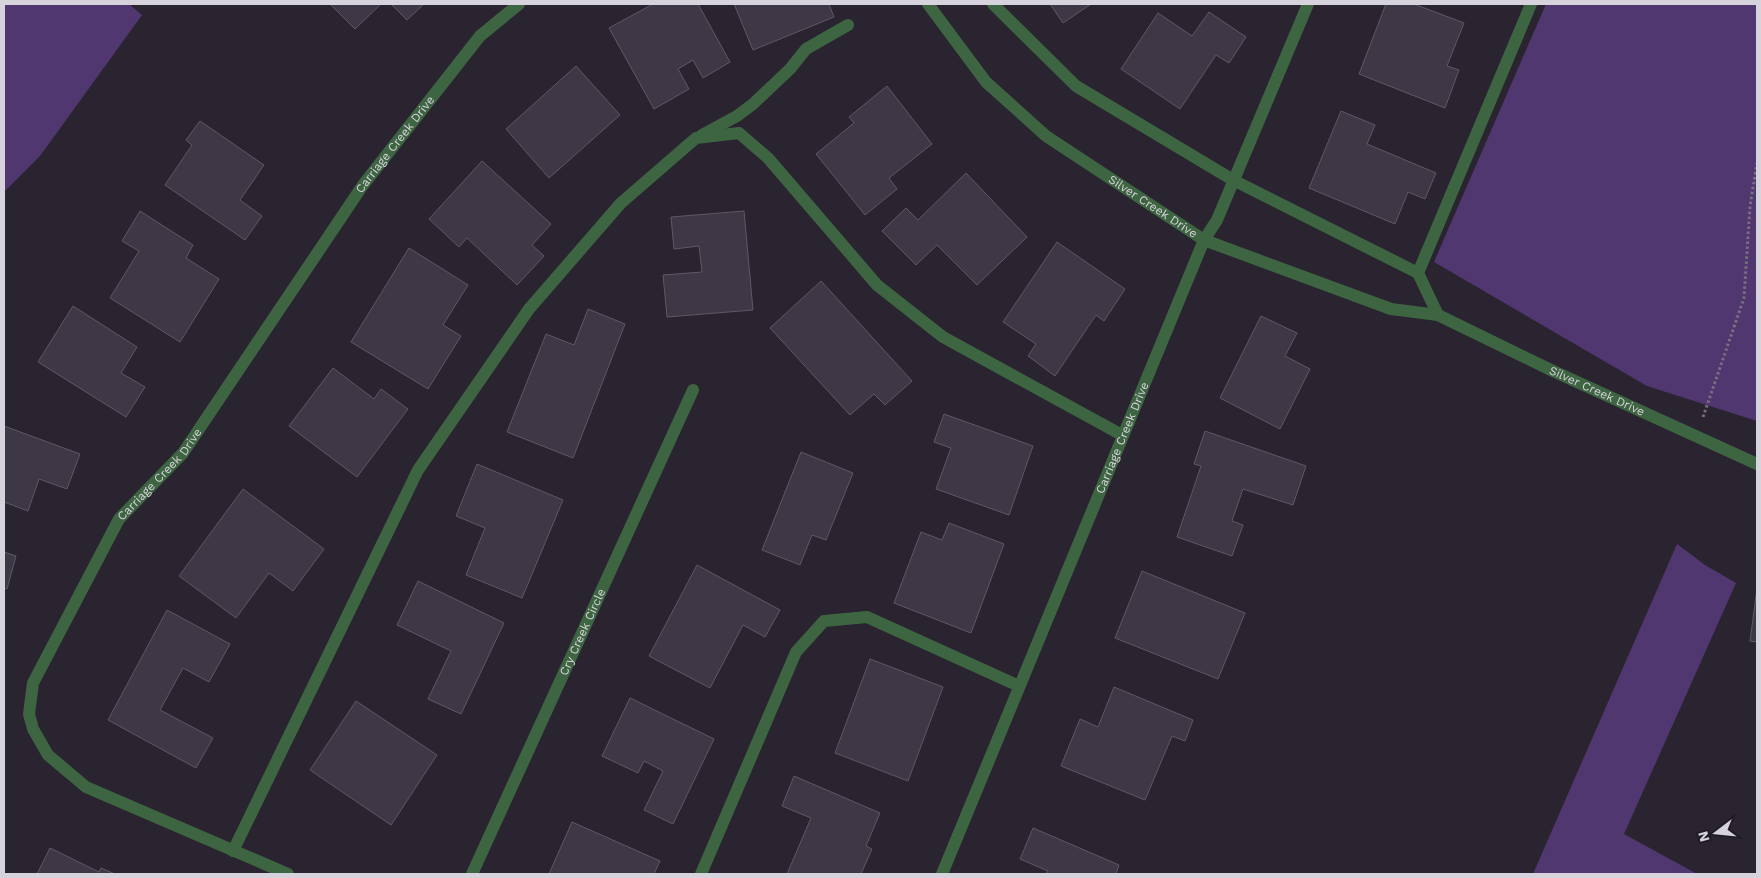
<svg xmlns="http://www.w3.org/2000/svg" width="1761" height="878" viewBox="0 0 1761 878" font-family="'Work Sans',sans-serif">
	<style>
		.green { fill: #51376f }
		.building { fill: #3e3846; stroke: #5e5867 }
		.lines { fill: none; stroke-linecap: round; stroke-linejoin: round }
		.path { stroke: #76717c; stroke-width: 3; stroke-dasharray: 2.5 2.5; stroke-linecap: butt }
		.minor { stroke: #3e6541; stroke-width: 12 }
		.labels { text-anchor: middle; stroke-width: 4; stroke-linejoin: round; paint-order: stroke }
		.street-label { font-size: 12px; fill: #d7d3dc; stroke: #201b27 }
	</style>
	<rect width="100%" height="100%" fill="#2a2431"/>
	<!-- green -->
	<path class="green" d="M4,4H129L142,15L40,156L4,192Z
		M1546,4H1757V421L1647,386L1434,262Z
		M1677,544L1705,565L1736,583L1624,834L1697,874H1533Z"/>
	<!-- building -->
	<path class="building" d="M330,4H381L355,29Z
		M391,4H424L407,20Z
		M653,4H698L730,62L703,78L693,60L678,69L689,89L654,109L609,28Z
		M734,4H829L834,17L753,50Z
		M1050,4H1091L1063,23Z
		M1386,4H1414L1464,23L1447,66L1459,70L1445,108L1359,74Z
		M1209,12L1246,37L1229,63L1216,55L1180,109L1121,69L1158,13L1192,36Z
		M576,66L620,115L549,178L506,129Z
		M887,86L932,144L889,178L897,189L865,215L816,154L854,123L849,117Z
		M1341,111L1375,125L1367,144L1436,173L1425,199L1408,192L1395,224L1309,188Z
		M200,121L264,165L240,200L262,216L245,240L165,185L192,145L186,140Z
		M482,161L551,224L532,245L544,256L517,285L467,238L459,247L429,219Z
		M966,173L1027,237L977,285L937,245L916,265L882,231L906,208L918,220Z
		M140,211L193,245L186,258L219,279L180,342L110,298L139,251L122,241Z
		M744,211L753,310L667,317L663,275L702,272L699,246L674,249L671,217Z
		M1057,242L1125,289L1104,321L1096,315L1055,376L1028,356L1036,344L1003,322Z
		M409,248L468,285L443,325L461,336L428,389L351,342Z
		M821,281L912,381L885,405L874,394L850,415L770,328Z
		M73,306L137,347L121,373L145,387L126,417L38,362Z
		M588,309L625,324L573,458L507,432L546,334L574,345Z
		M1261,316L1297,333L1285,356L1310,369L1280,429L1220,398Z
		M333,368L374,399L381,389L408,409L357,477L289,426Z
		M944,414L1033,446L1009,515L936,489L951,448L934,442Z
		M4,426L80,454L67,489L39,479L28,511L4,502Z
		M1205,431L1306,466L1293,505L1243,489L1232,521L1243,525L1232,556L1177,537L1201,466L1194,464Z
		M801,452L853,473L826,540L812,535L800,565L762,550Z
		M477,464L563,500L522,598L466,575L485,528L456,516Z
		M243,489L324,549L293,591L269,573L236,618L179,576Z
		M949,523L1004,544L971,633L894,603L921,532L942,540Z
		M4,552L16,556L7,589L4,588Z
		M697,565L780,610L765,637L743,625L710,688L649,656Z
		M1142,571L1245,613L1218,679L1115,638Z
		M418,581L504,623L461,714L428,699L451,651L397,625Z
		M1757,588V642L1750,641Z
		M167,610L230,644L209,682L183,668L160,710L213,738L196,768L108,720Z
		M870,659L943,687L908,781L835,753Z
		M1114,687L1193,720L1185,741L1172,736L1145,800L1061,766L1080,719L1098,727Z
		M630,698L714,739L673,824L644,810L663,771L644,761L638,773L602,756Z
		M356,701L437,755L391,825L310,770Z
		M794,776L880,813L866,846L872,849L861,874H787L811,818L782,806Z
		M572,822L660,861L654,874H549Z
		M1033,828L1119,865L1116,874H1046L1048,871L1020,859Z
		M50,848L99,872L101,868L115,874H37Z"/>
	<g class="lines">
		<!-- path -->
		<path class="path" d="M1703,417L1744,298L1750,206L1757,163"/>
		<!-- minor -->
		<g class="minor">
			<path id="s1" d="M928,4L986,82L1046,136L1204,240L1391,309L1438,315L1553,371L1757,464"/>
			<path d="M993,4L1076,86L1233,180L1418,273L1438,315"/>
			<path d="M702,135L737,116L753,104L790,69L806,49L848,25"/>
			<path d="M1418,273L1531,4"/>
			<path d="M233,851L418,470L529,309L621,203L696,138L739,133L768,158L877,285L943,337L1122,435"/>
			<path id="s2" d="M288,874L86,787L48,755L33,729L29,714L33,683L119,519L183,453L363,185L480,36L519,4"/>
			<path id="s3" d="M472,874L693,390"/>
			<path d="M701,874L796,652L824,621L867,617L1019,686"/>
			<path id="s4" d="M942,874L1204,240L1217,220L1308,4"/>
		</g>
	</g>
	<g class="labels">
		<!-- street labels -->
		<g class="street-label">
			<text dy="4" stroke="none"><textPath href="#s2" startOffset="998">Carriage Creek Drive</textPath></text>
			<text dy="4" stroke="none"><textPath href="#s1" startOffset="306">Silver Creek Drive</textPath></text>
			<text dy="4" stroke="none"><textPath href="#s1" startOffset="790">Silver Creek Drive</textPath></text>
			<text dy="4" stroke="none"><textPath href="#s4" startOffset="472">Carriage Creek Drive</textPath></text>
			<text dy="4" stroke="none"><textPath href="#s2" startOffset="592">Carriage Creek Drive</textPath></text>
			<text dy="4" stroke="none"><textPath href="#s3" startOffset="266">Cry Creek Circle</textPath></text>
		</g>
	</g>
	<!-- border -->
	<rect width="1761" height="878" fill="none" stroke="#d7d3dc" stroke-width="10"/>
	<!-- north arrow -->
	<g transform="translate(1716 833) rotate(254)" stroke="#201b27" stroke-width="4" paint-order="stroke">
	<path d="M0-4L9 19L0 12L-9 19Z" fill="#d7d3dc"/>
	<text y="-8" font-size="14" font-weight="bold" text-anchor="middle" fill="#d7d3dc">N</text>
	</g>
</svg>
